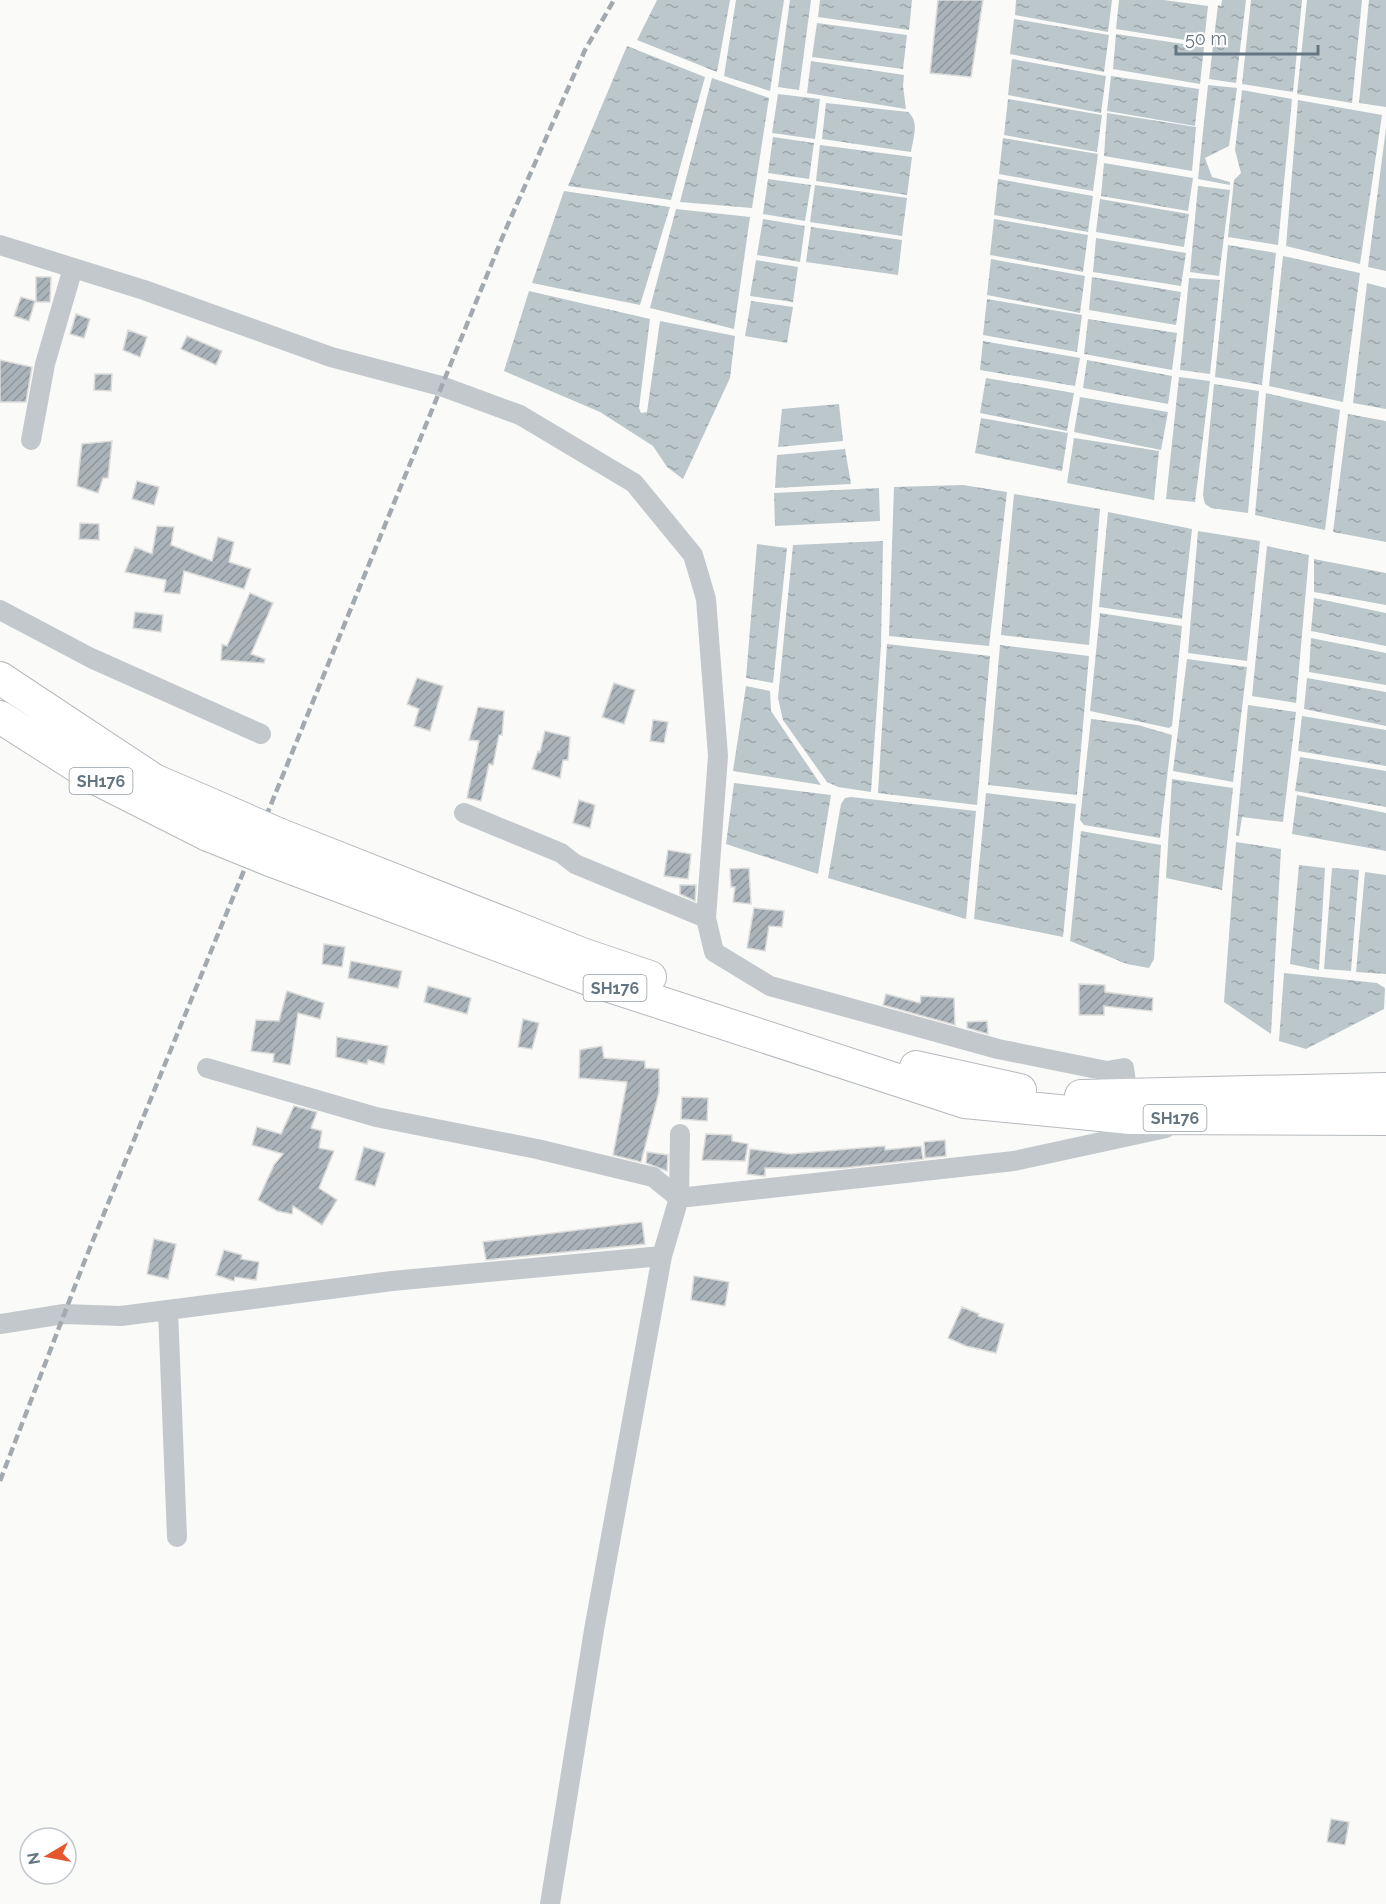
<svg xmlns="http://www.w3.org/2000/svg" width="1386" height="1904" viewBox="0 0 1386 1904" font-family="Raleway,sans-serif">
	<style>
		.water { fill: url(#water-ripples) }
		.building { fill: url(#building-hatch); stroke: #dcdcda; stroke-width: 1.5 }
		.lines { fill: none; stroke-linecap: round; stroke-linejoin: round }
		.primary-casing { stroke: #b5babe; stroke-width: 34 }
		.minor { stroke: #c3c8cc; stroke-width: 20 }
		.primary { stroke: #fff; stroke-width: 32 }
		.rail { stroke: #a2aab0; stroke-width: 4.5; stroke-dasharray: 9 4.5; stroke-linecap: butt }
		.primary-bridge-casing { stroke: #b5babe; stroke-width: 34; stroke-linecap: butt }
		.primary-bridge { stroke: #fff; stroke-width: 32 }
		.labels { text-anchor: middle; stroke-width: 6; stroke-linejoin: round; paint-order: stroke }
		.shield { fill: #fff; stroke: #939fa8; stroke-width: 1.5 }
		.shield-label { font-size: 16px; font-weight: bold; fill: #657683 }
	</style>
	<defs>
		<pattern id="water-ripples" width="26" height="14" patternUnits="userSpaceOnUse" patternTransform="scale(1.5)"><rect width="26" height="14" fill="#bbc7cb"/><path d="M2 4q2-2 4 0t4 0M15 11q2-2 4 0t4 0" fill="none" stroke="#9ca6aa"/></pattern>
		<pattern id="building-hatch" width="6" height="6" patternUnits="userSpaceOnUse" patternTransform="scale(1.5)"><rect width="6" height="6" fill="#aab3b9"/><path d="M-1 1l2-2M0 6l6-6M5 7l2-2" fill="none" stroke="#8e969c"/></pattern>
	</defs>
	<rect width="100%" height="100%" fill="#fafaf8"/>
	<!-- water -->
	<path class="water" d="M657,0H730L717,72L637,40Z
		M736,0H784L770,91L724,76Z
		M790,0H811L799,90L778,87Z
		M820,0H912L909,30L818,17Z
		M1016,0H1112L1108,32L1015,15Z
		M1119,0H1164L1208,6L1204,43L1116,29Z
		M1222,0H1246L1236,83L1209,79L1218,5L1221,6Z
		M1251,0H1302L1293,92L1242,84Z
		M1307,0H1362L1352,103L1297,94Z
		M1369,0H1386V107L1359,103Z
		M1014,19L1109,35L1104,72L1010,54Z
		M817,23L907,35L903,69L812,57Z
		M1116,34L1204,47L1200,84L1113,69Z
		M627,46L705,77L671,200L568,186Z
		M1012,59L1106,76L1101,113L1008,95Z
		M811,61L904,75L903,86L906,109L807,93Z
		M1111,76L1199,89L1195,126L1107,111Z
		M712,78L769,98L752,208L680,202Z
		M1208,85L1237,88L1229,146L1205,158L1212,177L1230,182V185L1198,179Z
		M1242,90L1292,99L1278,245L1228,237L1234,180L1241,173L1235,150Z
		M778,94L820,99L815,139L772,133Z
		M1008,99L1102,115L1097,152L1004,135Z
		M1298,100L1382,115L1360,264L1286,246Z
		M826,103L908,112C920,122 913,138 911,152L822,139Z
		M1107,113L1196,127L1192,171L1104,156Z
		M1386,128V271L1368,267Z
		M773,137L814,143L809,179L768,173Z
		M1003,138L1098,154L1093,191L999,174Z
		M820,145L912,157L907,195L816,181Z
		M1104,163L1193,178L1188,211L1101,196Z
		M768,179L811,185L805,221L763,214Z
		M998,179L1093,196L1088,232L994,215Z
		M815,185L907,198L902,236L810,222Z
		M1198,186L1230,190L1219,276L1190,272Z
		M564,191L670,207L640,305L532,283Z
		M1100,199L1189,214L1184,247L1096,232Z
		M676,209L750,217L734,329L650,308Z
		M763,219L805,226L800,262L757,255Z
		M994,219L1088,235L1083,272L990,255Z
		M811,227L902,240L898,275L806,262Z
		M1096,238L1186,253L1181,286L1093,272Z
		M1228,245L1276,253L1262,385L1215,377Z
		M1283,256L1360,273L1343,402L1269,386Z
		M991,259L1085,276L1080,313L987,295Z
		M756,260L798,267L793,302L750,296Z
		M1092,277L1181,292L1176,325L1089,310Z
		M1189,278L1220,280L1210,374L1180,370Z
		M1367,283L1386,288V409L1353,403Z
		M529,291L650,319L639,408L641,413L647,412L660,321L735,336L730,378L683,479L667,467L653,446L600,412L504,371Z
		M987,299L1082,315L1077,352L983,335Z
		M751,301L793,307L787,343L745,336Z
		M1088,319L1177,333L1172,370L1084,354Z
		M983,341L1080,358L1075,386L980,370Z
		M1087,360L1172,376L1168,404L1083,388Z
		M1179,377L1210,381L1195,502L1166,499Z
		M986,378L1074,393L1067,431L980,413Z
		M1214,384L1259,391L1248,513L1211,508L1205,504L1203,495Z
		M1266,393L1340,410L1325,530L1255,515Z
		M1080,397L1168,412L1161,450L1074,432Z
		M839,404L843,441L778,447L782,409Z
		M1348,414L1386,421V542L1333,532Z
		M981,418L1068,433L1062,471L975,453Z
		M1074,438L1159,451L1154,500L1067,483Z
		M845,449L851,484L775,488L777,455Z
		M963,485L1007,492L989,646L889,636L894,487Z
		M879,488L880,521L775,526L774,493Z
		M1014,494L1100,509L1089,645L1001,635Z
		M1108,512L1192,529L1182,619L1099,607Z
		M1198,531L1260,541L1247,661L1188,653Z
		M883,541L881,645L871,792L838,787L827,782L783,720L778,698L793,545Z
		M757,544L787,548L773,683L746,678Z
		M1267,546L1309,555L1296,703L1252,696Z
		M1314,559L1386,573V605L1314,592Z
		M1314,598L1386,613V646L1311,631Z
		M1100,613L1182,626L1172,726L1169,728L1090,711Z
		M1311,638L1386,653V685L1309,672Z
		M887,644L990,656L977,805L878,793Z
		M1000,645L1089,656L1077,795L988,785Z
		M1187,659L1247,667L1233,782L1173,771Z
		M1307,678L1386,692V726L1304,709Z
		M746,686L770,691L771,711L821,785L733,771Z
		M1248,705L1296,712L1283,822L1242,817L1239,836L1236,835Z
		M1302,716L1386,730V766L1298,751Z
		M1091,719L1138,725L1172,735L1160,838L1084,825L1080,820Z
		M1300,757L1386,771V807L1295,791Z
		M1172,779L1233,788L1222,890L1166,878Z
		M734,783L831,795L818,874L726,844Z
		M986,793L1076,804L1063,937L974,919Z
		M1297,795L1386,813V851L1292,834Z
		M851,797L976,811L966,919L828,878L841,804L845,798Z
		M1081,831L1161,845L1154,959L1149,968L1127,964L1070,941Z
		M1236,842L1281,849L1271,1034L1224,1002Z
		M1299,865L1325,868L1319,970L1290,964Z
		M1332,868L1359,870L1351,971L1324,969Z
		M1365,872L1386,875V974L1356,972Z
		M1284,973L1377,983L1385,988L1384,1009L1306,1049L1279,1041Z"/>
	<!-- building -->
	<path class="building" d="M938,0H983L971,77L930,73Z
		M36,277H51L50,302H36Z
		M21,297L35,301L29,321L14,316Z
		M76,314L90,319L84,338L70,334Z
		M128,330L147,337L140,357L123,350Z
		M187,336L222,351L216,365L181,349Z
		M0,360L32,367L26,402H0Z
		M95,374H112L111,391L94,390Z
		M112,441L108,478H103L98,493L77,486L82,444Z
		M137,481L159,487L154,505L132,499Z
		M80,523L99,524V540L79,539Z
		M157,526L174,527L171,545L212,561L218,537L234,542L229,562L251,569L244,589L184,571L180,594L164,592L166,580L125,572L135,547L152,554Z
		M250,593L273,603L251,654L265,659L264,663L221,660L222,644L227,646Z
		M135,612L163,615L161,632L133,628Z
		M417,678L443,686L430,731L414,726L419,709L407,704Z
		M614,683L635,690L624,724L602,717Z
		M478,707L504,711L502,735H499L493,765L489,764L481,801L467,798L479,741L469,740Z
		M653,720L668,722L664,743L650,741Z
		M545,731L570,737L568,760H563L560,778L532,769L538,751L540,752Z
		M579,800L595,805L590,828L573,823Z
		M668,850L691,854L688,879L664,876Z
		M749,868L751,904L733,902L735,887H731L730,869Z
		M680,885H696L695,901L680,894Z
		M754,908L784,911L782,927L769,926L765,951L747,948Z
		M324,944L345,947L342,967L322,964Z
		M351,961L402,971L398,988L348,978Z
		M1079,984L1105,985V992L1153,998L1152,1011L1104,1006V1015H1079Z
		M428,986L471,998L467,1014L424,1002Z
		M287,991L324,1003L320,1019L298,1013L290,1065L273,1062L274,1054L251,1051L256,1020L279,1021Z
		M886,994L920,1003L921,996L954,998L955,1025L883,1005Z
		M523,1019L539,1023L532,1049L518,1047Z
		M987,1021L988,1034L967,1028V1022Z
		M337,1037L388,1046L384,1064L368,1060L367,1064L336,1057Z
		M602,1046L604,1058L645,1061V1068L659,1069V1092L641,1162L613,1155L627,1082L579,1078L580,1050Z
		M682,1097L708,1098L707,1121L681,1119Z
		M294,1106L317,1112L311,1128L322,1131L319,1148L334,1151L319,1188L337,1200L322,1225L293,1206L292,1214L277,1211L258,1200L274,1165L283,1154L252,1145L257,1127L281,1134Z
		M706,1134L732,1135V1141L748,1144L745,1161L702,1160Z
		M945,1140L946,1156L925,1158L924,1142Z
		M885,1146V1150L921,1146L923,1159L843,1168H765V1176L747,1174L750,1149L790,1154Z
		M364,1147L385,1153L375,1186L355,1180Z
		M647,1152L668,1155L667,1171L646,1163Z
		M642,1222L645,1244L486,1260L483,1242Z
		M154,1239L176,1244L168,1279L147,1274Z
		M224,1250L242,1255L241,1259L259,1262L256,1280L235,1277L234,1281L216,1275Z
		M694,1276L729,1282L725,1306L691,1300Z
		M962,1307L979,1314L978,1316L1004,1324L996,1353L966,1346L948,1338Z
		M1331,1819L1349,1822L1345,1845L1327,1842Z"/>
	<g class="lines">
		<!-- primary casing -->
		<g class="primary-casing">
			<path id="primary" d="M0,678L154,780L212,805
				M0,717L97,779L208,835
				M278,834L582,954L650,977
				M270,860L591,980L965,1102L1131,1118L1386,1119
				M916,1067L1020,1090
				M1081,1096L1386,1089"/>
		</g>
		<!-- minor -->
		<path class="minor" d="M0,245L144,290L331,357L441,386L520,415L634,483L693,555L706,599L718,756L706,918L714,952L770,986L998,1049L1107,1071L1124,1068L1129,1104
			M31,440L45,364L73,268
			M0,610L91,658L261,734
			M464,813L561,853L575,864L706,918
			M207,1068L376,1117L537,1149L653,1177L679,1198
			M679,1198L680,1134
			M168,1310L177,1537
			M0,1324L64,1314L121,1316L392,1281L662,1256L679,1198L1014,1161L1166,1128
			M550,1904L594,1630L662,1256"/>
		<!-- primary -->
		<use href="#primary" class="primary"/>
		<!-- rail -->
		<path class="rail" d="M0,1481L85,1260L505,231L585,50L614,0"/>
		<!-- primary-bridge casing -->
		<g class="primary-bridge-casing">
			<path id="primary-bridge" d="M212,805L278,834
				M208,835L270,860"/>
		</g>
		<!-- primary-bridge -->
		<use href="#primary-bridge" class="primary-bridge"/>
	</g>
	<g class="labels">
		<!-- shield labels -->
		<g class="shield">
			<rect x="69.5" y="768" width="63" height="26" rx="4.5"/>
			<rect x="583.5" y="975" width="63" height="26" rx="4.5"/>
			<rect x="1143.5" y="1105" width="63" height="26" rx="4.5"/>
		</g>
		<g class="shield-label">
			<text x="101" y="787">SH176</text>
			<text x="615" y="994">SH176</text>
			<text x="1175" y="1124">SH176</text>
		</g>
	</g>
	<!-- north arrow -->
	<g transform="translate(48 1856) rotate(260)"><circle r="28" fill="#ffffff" stroke="#c1c8cd" stroke-width="1.5"/>
	<path d="M0-4.5L10 22L0 15L-10 22Z" fill="#e4572e"/>
	<text y="-9" font-size="16" font-weight="bold" text-anchor="middle" fill="#657683">N</text>
	</g>
	<!-- scale -->
	<path d="M1176 45v9h142v-9" fill="none" stroke="#657683" stroke-width="3"/>
	<text x="1185" y="45" font-size="18" fill="#657683" stroke="#ffffff" stroke-width="4.5" paint-order="stroke">50 m</text>
</svg>
